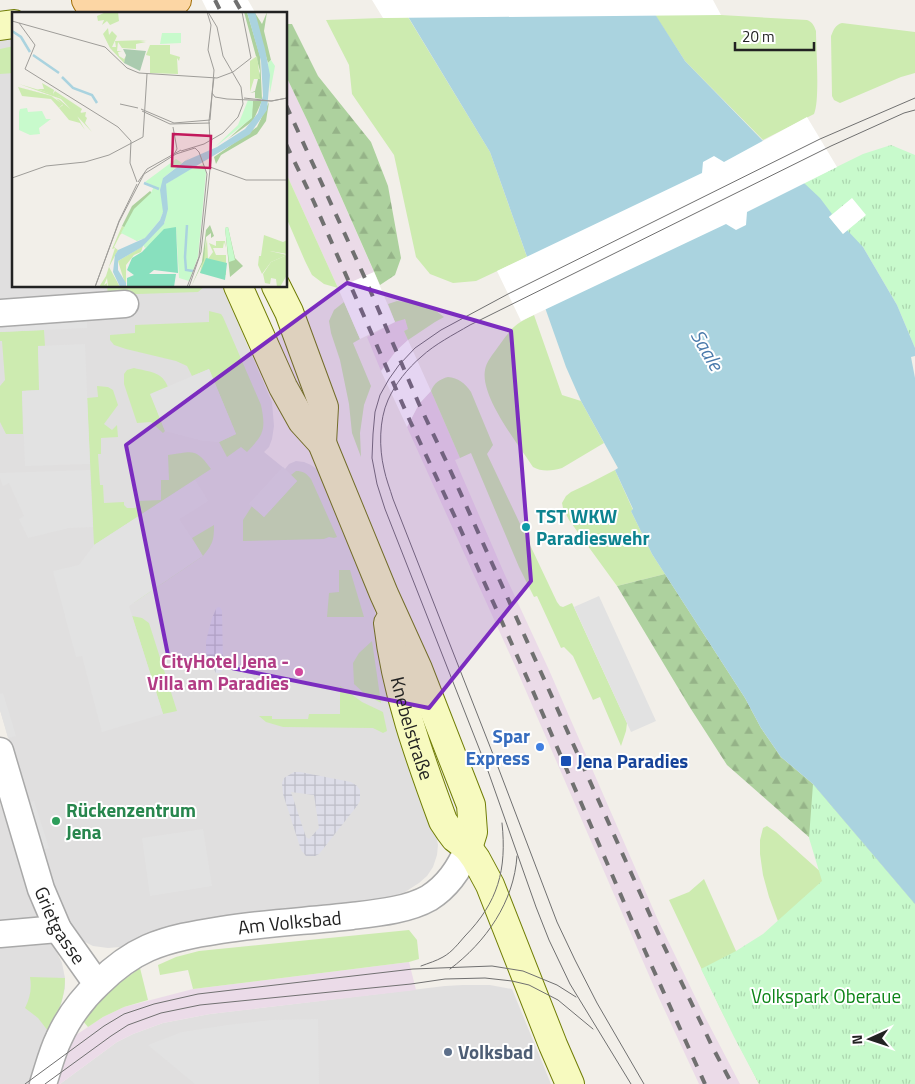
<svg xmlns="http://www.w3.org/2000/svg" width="915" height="1084" viewBox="0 0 915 1084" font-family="'Titillium Web',sans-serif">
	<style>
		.residential { fill: #e0dfdf }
		.railway { fill: #ebdbe8 }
		.grass { fill: #cdebb0 }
		.forest { fill: url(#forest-firs) }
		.park { fill: url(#park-tufts) }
		.parking { fill: #e2e2e2 }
		.plaza { fill: url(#plaza-grid); fill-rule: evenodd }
		.water { fill: #aad3df }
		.pier { fill: #fff }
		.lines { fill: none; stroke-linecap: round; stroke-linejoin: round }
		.street-casing { stroke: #a9a9a9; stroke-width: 29 }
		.secondary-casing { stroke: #707d05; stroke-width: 30 }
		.primary-casing { stroke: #a06b00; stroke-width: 30 }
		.street { stroke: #fff; stroke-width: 26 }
		.secondary { stroke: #f7fabf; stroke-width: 28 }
		.primary { stroke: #fcd6a4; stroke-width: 28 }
		.tram { stroke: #707070; stroke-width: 1 }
		.rail { stroke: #707070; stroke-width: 4; stroke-dasharray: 10 10; stroke-linecap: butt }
		.marked { fill: #7b2cbf; fill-opacity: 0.2; stroke: #7b2cbf; stroke-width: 4; stroke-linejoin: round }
		.culture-dot { fill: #0f9aa8; stroke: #fff; stroke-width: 2 }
		.hotel-dot { fill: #d1479c; stroke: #fff; stroke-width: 2 }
		.shop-dot { fill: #3f7fe0; stroke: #fff; stroke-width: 2 }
		.transit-dot { fill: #1a4fb4; stroke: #fff; stroke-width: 2 }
		.leisure-dot { fill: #2e9e5b; stroke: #fff; stroke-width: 2 }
		.service-dot { fill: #5c6f8a; stroke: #fff; stroke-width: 2 }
		.labels { text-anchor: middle; stroke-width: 4; stroke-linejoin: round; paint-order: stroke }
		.culture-label { font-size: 19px; font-weight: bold; fill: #0d838f; stroke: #fff; text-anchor: start }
		.hotel-label { font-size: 19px; font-weight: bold; fill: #b23c85; stroke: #fff; text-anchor: end }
		.street-label { font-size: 19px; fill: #222; stroke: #fff }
		.shop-label { font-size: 19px; font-weight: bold; fill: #366cbe; stroke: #fff; text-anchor: end }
		.transit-label { font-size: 19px; font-weight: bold; fill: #164399; stroke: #fff; text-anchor: start }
		.leisure-label { font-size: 19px; font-weight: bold; fill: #27864d; stroke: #fff; text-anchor: start }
		.park-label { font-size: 19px; fill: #0c8416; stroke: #fff }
		.service-label { font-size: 19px; font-weight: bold; fill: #4e5e75; stroke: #fff; text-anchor: start }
		.water-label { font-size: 20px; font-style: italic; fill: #4a7aab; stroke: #fff }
		.inset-river { fill: none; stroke: #aad3df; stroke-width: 2.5 }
		.inset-road { fill: none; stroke: #9f9d99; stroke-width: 1 }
		.view { fill: #c2185b; fill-opacity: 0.15; stroke: #c2185b; stroke-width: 2.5 }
		.inset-edge { fill: none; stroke: #222; stroke-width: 2.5 }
	</style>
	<defs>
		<pattern id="forest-firs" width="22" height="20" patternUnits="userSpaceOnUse" patternTransform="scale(1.25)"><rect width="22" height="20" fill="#add19e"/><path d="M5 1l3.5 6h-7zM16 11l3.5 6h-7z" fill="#95b388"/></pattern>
		<pattern id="park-tufts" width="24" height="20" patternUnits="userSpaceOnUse" patternTransform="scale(1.25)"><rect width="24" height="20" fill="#c8facc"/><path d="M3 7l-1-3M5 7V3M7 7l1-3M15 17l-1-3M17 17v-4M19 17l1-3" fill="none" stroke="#acd6af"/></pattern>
		<pattern id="plaza-grid" width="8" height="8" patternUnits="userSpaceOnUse" patternTransform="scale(1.25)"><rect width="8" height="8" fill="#dddde8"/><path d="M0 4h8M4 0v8" fill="none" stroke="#bdbdc7"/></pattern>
	</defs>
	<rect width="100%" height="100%" fill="#f2efe9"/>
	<!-- residential -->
	<path class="residential" d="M14,37V286H224L246,342L272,402L274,426L272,439L269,447L264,452L285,469L289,464L296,461L304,462L311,465L321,472L366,586L379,624L436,834L438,845L437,855L433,867L427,876L419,883L405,892L378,901L130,945L120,947L108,948L93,946L81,940L69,926L51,879L0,710V40Z
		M0,803L33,902L62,963L65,978V988L60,1008L48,1031L35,1064L29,1084H0Z
		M463,985H490L512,989L551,1084H60L117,1042L133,1034L163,1023L210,1014L445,986Z"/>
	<!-- railway -->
	<path class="railway" d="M286,76L308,122L374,272L338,288L286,173Z
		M404,318L409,329L404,331L408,340L396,351L381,371L367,337L395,322Z
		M431,391L460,458L455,460L485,529L504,573L549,670L657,918L704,1015L740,1084H699L658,996L516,668L407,427L419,404Z
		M409,962L416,990L210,1014L163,1023L133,1034L117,1042L60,1084H57L73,1037L103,1017L124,1007L193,989Z"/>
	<!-- grass -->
	<path class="grass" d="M655,15H721L807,20C812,22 814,25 816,31C816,48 820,101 814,114L763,140L685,61Z
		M408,17L490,152L527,257L476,281L453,283L430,274L416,257L394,155L352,94L349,65L326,20Z
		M842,23L915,32V73L901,77L840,103L834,100L832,96L831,36C834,29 835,25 842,23Z
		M14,46V73L0,74V49Z
		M286,173L338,288L324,284L312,275L305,261L286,217Z
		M107,286H205L198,292L108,295Z
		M397,301L415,303L428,305L444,317L435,322L408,340L404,331L408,329L405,319L395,322L388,304Z
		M344,302L360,339L353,343L371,386L364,405L360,433L361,457L352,433L349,404L340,360L331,333L329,321L334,310Z
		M209,311L221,314L223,317L261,405C266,430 264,434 247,452L241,447L227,457L219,442L236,434L209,369L192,376L187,366L176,361L126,349L114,345L110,340V335L135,333V325L209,322Z
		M534,315L562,395L581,401L604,443L562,468C553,471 541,472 533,467C519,445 480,397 485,370C486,362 493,354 498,347C511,329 514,324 534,315Z
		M44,330L45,346L38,347L40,390L22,391L23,434H6L0,422V386L5,380L2,341H0V332Z
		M134,368C149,372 162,371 168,387L151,395L165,431L163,433L151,422L137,423L124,384V374L127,370Z
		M448,377C458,378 465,383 471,392L493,445L487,454L557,602L560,606L563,607L572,603L627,723L626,731L621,746L600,697L593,700L573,656L564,647L561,648L537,596L534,597L519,567L471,453L460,458L431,391C434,383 440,379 448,377Z
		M97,386L108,387L113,390L118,405L104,424L112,430L117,425L118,437L101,438V454H98L100,485H103L104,503L124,502V505L127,508H135L139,504V501L161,500V480H169L168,455C193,452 195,447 211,469L94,545L87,398L98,397Z
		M615,470L633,510L631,511L652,554L665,574L617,586L569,520L563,508L562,503L566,496L571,492L588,484Z
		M296,471C303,471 306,473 311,479L337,537L334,538L329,537L324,539L243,541V520L252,506L264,517L297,481L291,475Z
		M214,525C214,540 213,544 203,556L132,604L201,553L192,538Z
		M339,570H350L364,617H327L329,593L339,592Z
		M132,616L142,618L149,623L177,711L163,714Z
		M372,641L381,703L365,694L354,684L353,663L359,653Z
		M340,686L362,702L383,712L387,731L383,733L373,728L283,727L266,722L259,716H272V719H308L309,714H340Z
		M767,826L776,832L842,891L915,1084L782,932L769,897L763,875L760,854V840L763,828Z
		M704,879L736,951L759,1084L720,1008L669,900L689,892Z
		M409,930L417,940L419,959L409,962L193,989L188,970L160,975L158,965L176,957L199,951Z
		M140,968L148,1000L124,1007L103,1017L88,1027L83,1021L106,993Z
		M30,977L65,978C65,998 58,1014 48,1031L38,1018L25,1008C30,998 32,989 30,977Z"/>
	<!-- forest -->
	<path class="forest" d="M286,24H292L318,76L371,142L388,186L401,258L395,275L380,285L308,122L286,76Z
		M665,574L745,698L761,728L781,757L813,784L915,904L852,875L727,765L689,706L617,586Z"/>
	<!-- park -->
	<path class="park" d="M891,145L915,155V348L897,305L863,247L843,234L804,183L863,154Z
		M813,784L915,904V1084H759L734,1037L701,969L736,951L763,934L822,881L809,838Z"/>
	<!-- parking -->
	<path class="parking" d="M87,320V328L0,332V325Z
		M85,344L90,464L25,466L22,391L39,390L38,346Z
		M209,369L236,434L219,442L204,441L165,431L150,394Z
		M283,467L297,481L264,517L249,504Z
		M90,470L93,527L69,528L28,538L19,519L24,516L9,483L3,486L0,478V473Z
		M195,480L208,501L179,519L203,556L129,606L163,714L102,732L82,656L76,657L53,571L79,565L94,545Z
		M599,596L656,721L631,732L574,607Z
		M3,693L16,736L8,738L0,710V694Z
		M34,801L49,848L41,850L27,803Z
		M203,829L212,886L150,896L142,838Z
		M318,1019L319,1084H195L148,1045L182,1032L227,1025L271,1020Z"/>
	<!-- plaza -->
	<path class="plaza" d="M218,607L221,608L222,611L223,666L222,671L220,673H216L209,661L206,653V641L212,618L216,609Z
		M294,772H300L351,782L357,786L360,790V801L357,806L319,854L315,856H306L301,850L283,794L282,783L284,778ZM291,792L314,795L319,828L309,839L306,837Z"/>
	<!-- water -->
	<path class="water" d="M398,0H646L685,61L804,183L820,198L832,214L829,217L843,234L847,230L863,247L897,305L915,348V356L911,357L915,378V904L813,784L781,757L761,728L745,698L652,554L631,511L633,509L615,470L618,468L581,401L566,367L490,152Z"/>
	<!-- pier -->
	<path class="pier" d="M202,0H248L256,14H209Z
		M372,0H713L721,15L383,18Z
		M807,117L837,167L747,212L746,225L736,230L726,224L521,321L497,271L702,173L703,162L714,156L724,162Z
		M852,198L866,215L843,234L829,217Z
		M374,272L395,322L360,339L338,288Z
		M408,340L431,391L419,404L407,427L381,371L396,351Z"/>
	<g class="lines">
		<!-- street casing -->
		<g class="street-casing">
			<g id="street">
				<path d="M0,313L125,304"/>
				<path id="s1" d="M0,751L41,889L58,929L97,984"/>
				<path d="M0,934L58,929"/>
				<path id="s2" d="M43,1084C48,1069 52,1052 59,1038C68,1018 83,998 99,983C113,969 130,956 148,948C171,938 196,934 221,930C265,923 309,921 352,916C377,913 408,910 429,898C448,886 460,868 468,848"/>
			</g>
		</g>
		<!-- secondary casing -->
		<g class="secondary-casing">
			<g id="secondary">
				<path d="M0,26L14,24"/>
				<path d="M238,286L283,387L302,421L322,443L384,594L418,669L471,805L473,832L468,848"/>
				<path d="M276,286L289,312L324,407L322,443"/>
				<path id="s3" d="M388,623C396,692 419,756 443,821L449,830L455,838L468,848L476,859L490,885L553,1045L570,1084"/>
			</g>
		</g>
		<!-- primary casing -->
		<g class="primary-casing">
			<path id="primary" d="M86,0L93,12L177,0"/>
		</g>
		<!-- street -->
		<use href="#street" class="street"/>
		<!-- secondary -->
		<use href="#secondary" class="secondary"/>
		<!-- primary -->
		<use href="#primary" class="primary"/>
		<!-- tram -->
		<path class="tram" d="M421,966C429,963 436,961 443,957C452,952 458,944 465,936C498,902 507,870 502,823
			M450,969C486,942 514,902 517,856
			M25,1084L104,1026L124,1014L154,1004L198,994L413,969L492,966L523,971L557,985L576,997
			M45,1084L111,1036L128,1025L161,1013L200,1005L411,984L445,979L485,978L512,981L529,985L558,1000L593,1029
			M631,1084L570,984L549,940L536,907L488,771L385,509L377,484L372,458L373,434L375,412L380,395L389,379L399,365L415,348L441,330L508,294L820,139L915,98
			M644,1084L597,1003L575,960L557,922L498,767L393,499C390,489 386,479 384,469C379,448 379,420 388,400C395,384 408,368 421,357C435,344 453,335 470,325L831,146L904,113L915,110"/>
		<!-- rail -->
		<path class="rail" d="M215,0L222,14
			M235,0L243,14
			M286,105L364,276L419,404L447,463L663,944L714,1050L732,1084
			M286,144L313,200L410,421L455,517L532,689L645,951L705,1084"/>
	</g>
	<!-- marked area -->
	<path class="marked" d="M347,283L511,331L531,581L429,708L168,655L126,445Z"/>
	<!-- markers -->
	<circle class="culture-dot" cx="526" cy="527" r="5"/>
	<circle class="hotel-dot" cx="299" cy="672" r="5"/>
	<circle class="shop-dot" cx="540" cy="747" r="5"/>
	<rect class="transit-dot" x="560" y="755" width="12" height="12" rx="2.5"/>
	<circle class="leisure-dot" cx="56" cy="821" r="5"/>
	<circle class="service-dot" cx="448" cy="1052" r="5"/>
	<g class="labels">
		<!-- culture labels -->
		<g class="culture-label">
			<text x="536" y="523">TST WKW<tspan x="536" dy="22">Paradieswehr</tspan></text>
		</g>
		<!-- hotel labels -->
		<g class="hotel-label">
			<text x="289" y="668">CityHotel Jena -<tspan x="289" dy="22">Villa am Paradies</tspan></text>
		</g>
		<!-- street labels -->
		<g class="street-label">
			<text dy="7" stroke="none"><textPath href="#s3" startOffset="108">Knebelstraße</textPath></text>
			<text dy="7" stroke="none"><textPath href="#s2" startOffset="322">Am Volksbad</textPath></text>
			<text dy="7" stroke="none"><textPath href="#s1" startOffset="185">Grietgasse</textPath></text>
		</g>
		<!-- shop labels -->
		<g class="shop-label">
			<text x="530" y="743">Spar<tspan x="530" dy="22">Express</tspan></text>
		</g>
		<!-- transit labels -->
		<g class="transit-label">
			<text x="577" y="768">Jena Paradies</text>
		</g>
		<!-- leisure labels -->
		<g class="leisure-label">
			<text x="66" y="817">Rückenzentrum<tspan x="66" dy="22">Jena</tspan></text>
		</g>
		<!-- park labels -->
		<g class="park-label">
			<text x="826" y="1003">Volkspark Oberaue</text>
		</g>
		<!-- service labels -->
		<g class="service-label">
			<text x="458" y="1059">Volksbad</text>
		</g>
		<!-- water labels -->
		<g class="water-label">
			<text transform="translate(707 350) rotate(60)" y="7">Saale</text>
		</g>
	</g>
	<!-- overview -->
	<g transform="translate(12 12)">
		<rect width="275" height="275" fill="#f2efe9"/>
		<path d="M94,0H106L107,9L98,13L95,9L90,13L92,8L86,9L85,4ZM96,16L97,23L100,19L105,24L100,35H104L103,29L135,28L127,29L134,30L124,32V37L110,36L106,30L105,39H110L106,40L107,44L112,47L115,43L112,51L98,36L91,22ZM7,72L44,83L57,90L75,106L73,111L80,120L49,87ZM6,75L32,82L39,84L48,88L64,102L73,118L68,111L57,108L47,96L51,93L44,86ZM110,214L127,227L125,229L111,220L108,223L102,235L106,238L97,255L108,275H96L95,266L92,273L95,271V274L87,275L94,264L103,236L100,237ZM195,227L196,247L201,240L197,231L204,234V229H213L214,236L212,230L211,236H201L204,243H214V263L188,261ZM131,234L129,240L122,243L114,253V275L106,249ZM258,239L275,243L259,250L250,262L246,253L247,244H258Z" fill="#cdebb0"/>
		<path d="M232,0H235L248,44L250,87L243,86V80L238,81L243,79L248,59ZM255,0L252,19L259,48L256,51L243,7V1L250,12ZM241,89H250L241,109L216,127L239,106ZM257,90L254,109L245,122L209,143L204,152L202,145L245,115ZM178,145L144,176L148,178L151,200L133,226L128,227L138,218L125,222L135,211L132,209V195L124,198L114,216L110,214L120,194L138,179L147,188L143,174ZM198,213L202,224L199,226V221L194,225L192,248L179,275L190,250L194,218ZM216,215L223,246L231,254L218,265L213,216Z" fill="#add19e"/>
		<path d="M111,37L134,39L128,59L112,51L114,43Z" fill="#aacbaf"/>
		<path d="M150,21H169V31L148,32ZM259,48L263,54L258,81L256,51ZM236,88L241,89L240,106L203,135L226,113ZM15,96L16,100L30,99L34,107H39L27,116L28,122L18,123L7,118V100L8,97ZM164,147L170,151L151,166V200L148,208L133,226L125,229L109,221L122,197L139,181L142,174L133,170ZM192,152L194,161L186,245L177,269L167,266L164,215L133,236L131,233L153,210L154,172L175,158ZM216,215L223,248L217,250L213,216Z" fill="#c8facc"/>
		<path d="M138,33H158V42L168,45L167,49L165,46L166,62L138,61V44L134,43ZM245,44L248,67H242L238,80V49ZM30,71L42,78L41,82L43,79L70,97L68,101L74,100L73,105L48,85L25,77H32ZM6,75L39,84L51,92L47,96L39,87L10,84ZM252,223L271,230L275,228V242L258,239L259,244H249ZM275,243V263L268,275H265L264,267L259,266L258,272L253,271L251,262L259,250Z" fill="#cdebb0"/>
		<path d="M164,215L166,261L142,258L137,262H164L162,275H115V266L122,263L115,258L120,246L130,240L152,217ZM194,246L215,251L213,268L188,261Z" fill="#88e0be"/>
		<path d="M235,0H243L253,37L258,63L255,98L238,122L154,172L156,197L152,212L130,235L106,249V258L114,271V275H108L101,260L103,243L106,238L133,226L148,208L151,200L148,178L151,166L173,149L205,135L233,117L246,101L251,84L249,49Z" fill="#aad3df"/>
		<path class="inset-river" d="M0,19L9,25L18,40M21,43L47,61M50,65L61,76L80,83L85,91M132,171L147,177M173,245L175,213M173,245L174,258L181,259"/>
		<path class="inset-road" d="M0,9L93,35L115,56L127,61L205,66L221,60L239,46L230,0M7,11L23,33L13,57L106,115L119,129M200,81L203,85L215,87L260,89L275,86M232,86L259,89L275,86M108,92L126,96M129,97L162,111L198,108L202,58L196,38L199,13L195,0M130,99L158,112L198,111M161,115L165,137L161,144M119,129L118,151L125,170M169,139L192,132L211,121L226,105L231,92L229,75L211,44L205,15L196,0M198,155L234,168H275M0,166L34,154L73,150L97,143L131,125L135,62M126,170L135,157L169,138M83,275L107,209L125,172M83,275L107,210L132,162L164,142L183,136L187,140L195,162L187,245L175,275M177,275L189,240L199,148L197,109L202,65"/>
		<path class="view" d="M161,122L199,124L198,156L160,154Z"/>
		<rect width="275" height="275" class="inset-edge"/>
	</g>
	<!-- north arrow -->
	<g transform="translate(870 1039) rotate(267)" stroke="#ffffff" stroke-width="4" paint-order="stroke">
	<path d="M0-4L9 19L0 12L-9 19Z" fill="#222222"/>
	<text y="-8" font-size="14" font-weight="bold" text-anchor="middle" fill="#222222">N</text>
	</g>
	<!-- scale -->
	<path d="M735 42v8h79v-8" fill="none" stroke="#222222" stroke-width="2.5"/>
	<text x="742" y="42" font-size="15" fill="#222222" stroke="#ffffff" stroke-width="4" paint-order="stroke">20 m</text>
</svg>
